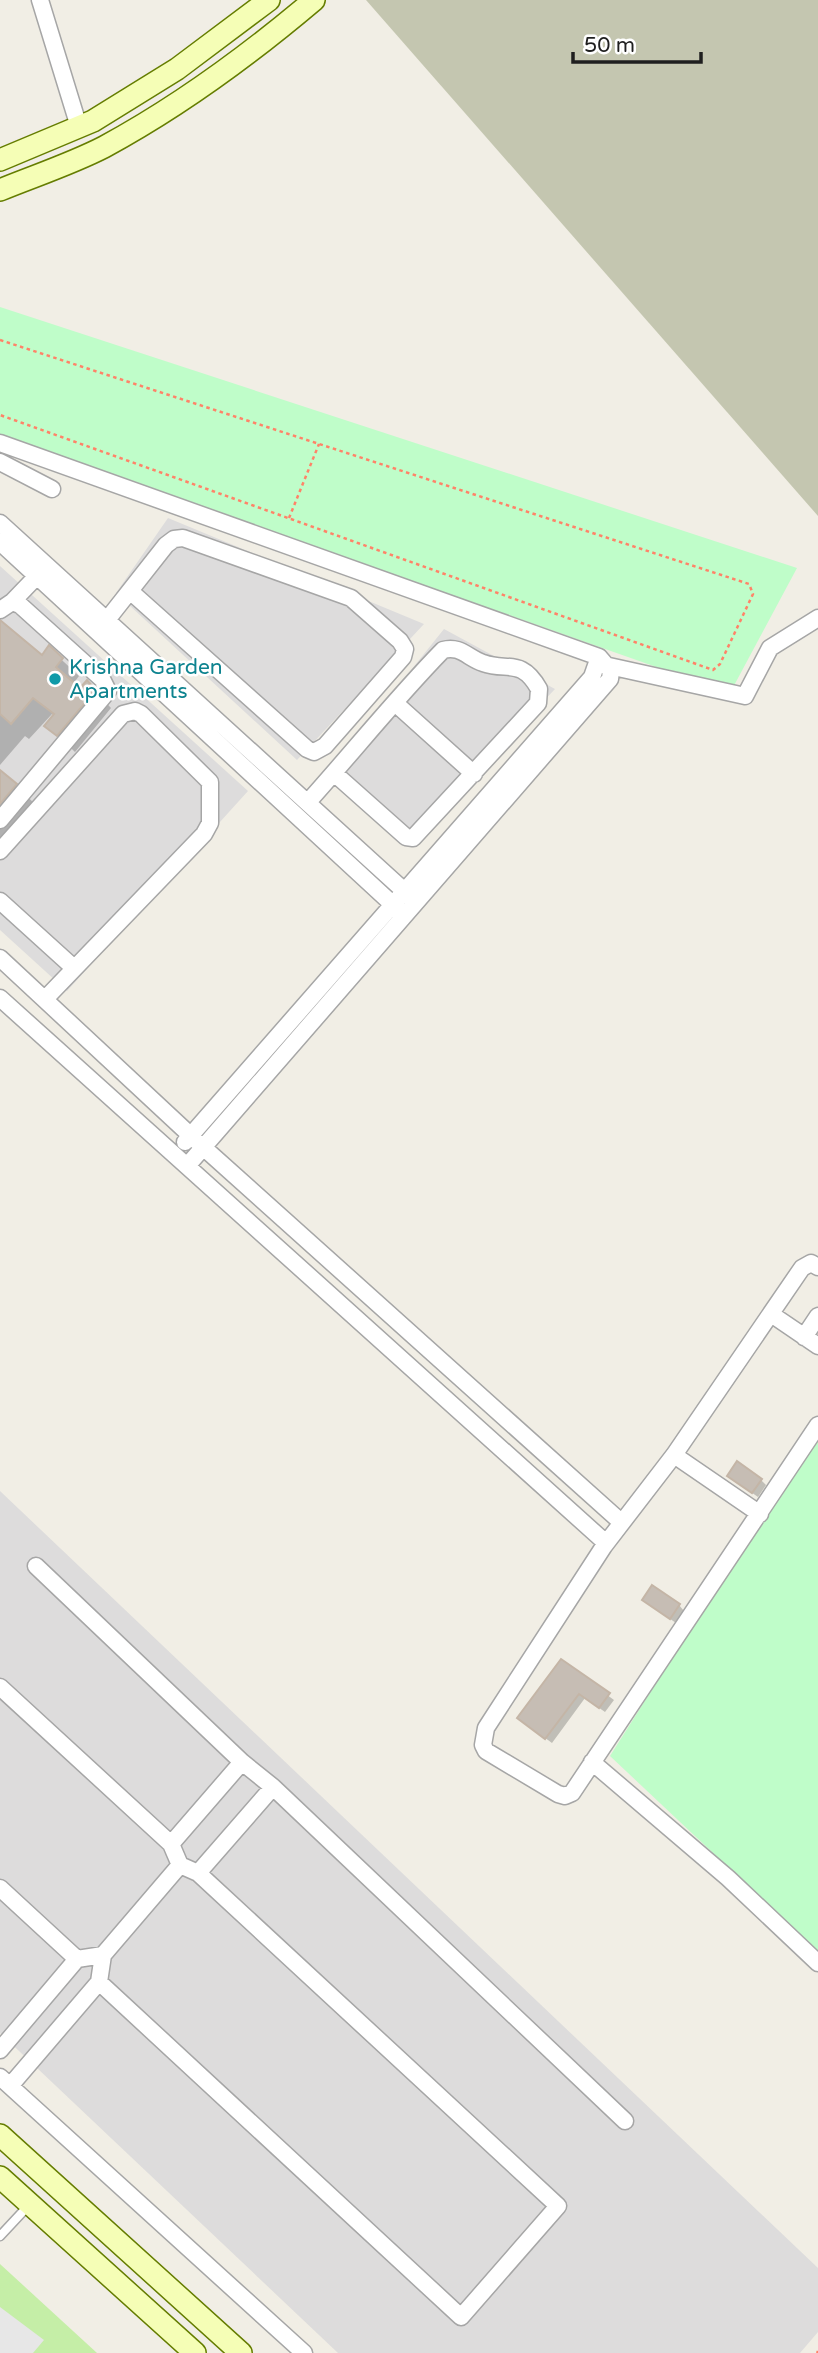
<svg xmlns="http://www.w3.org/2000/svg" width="818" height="2353" viewBox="0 0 818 2353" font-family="'Varela Round',sans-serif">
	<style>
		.residential { fill: #dddcdc }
		.construction { fill: #c4c6b0 }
		.grass { fill: #c5eea7 }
		.park { fill: #bffdc9 }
		.parking { fill: #e7e7e7 }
		.shadow { fill: #0003 }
		.building { fill: #c6bdb4; stroke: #c4b5a6; stroke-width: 2 }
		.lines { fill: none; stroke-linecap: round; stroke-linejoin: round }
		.lane-casing { stroke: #a6a6a6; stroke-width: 11 }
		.street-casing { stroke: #a6a6a6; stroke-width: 19 }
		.secondary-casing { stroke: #657d00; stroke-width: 24 }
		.path { stroke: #ff8368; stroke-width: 2.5; stroke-dasharray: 3.5 3.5; stroke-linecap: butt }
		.lane { stroke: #fff; stroke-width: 8 }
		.street { stroke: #fff; stroke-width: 16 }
		.secondary { stroke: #f5feb6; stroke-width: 21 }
		.culture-dot { fill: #0f9aa8; stroke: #fff; stroke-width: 2.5 }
		.labels { text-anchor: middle; stroke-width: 5; stroke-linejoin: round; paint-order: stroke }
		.culture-label { font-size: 21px; fill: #0d838f; stroke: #fff; text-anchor: start }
	</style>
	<rect width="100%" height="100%" fill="#f1eee5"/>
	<!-- residential -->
	<path class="residential" d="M168,518L424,624L297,760L116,593Z
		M0,566L248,791L67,991L0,930Z
		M444,629L555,689L417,835L334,766Z
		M0,1491L818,2268V2332L800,2353H338L0,2033Z"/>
	<!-- construction -->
	<path class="construction" d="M366,0H818V516Z"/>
	<!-- grass -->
	<path class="grass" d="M0,2264L97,2353H0Z"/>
	<!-- park -->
	<path class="park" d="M0,307L797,568L730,693L0,436Z
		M818,1427V1952L610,1756Z"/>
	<!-- parking -->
	<path class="parking" d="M0,2307L44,2340L33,2353H0Z"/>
	<!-- shadow -->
	<path class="shadow" d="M0,625L42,657L49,648L79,676L73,684L80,691L87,682L111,708L75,752L47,725L54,716L52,714L29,739L25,736L0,765Z
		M0,772L33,802L9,831L0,848Z
		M761,1480L766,1485L758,1497L735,1481Z
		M650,1605H679L684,1611L676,1623Z
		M562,1662L614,1700L605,1712L585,1698L552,1743L525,1723Z"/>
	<!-- building -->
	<path class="building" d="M0,620L42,655L49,645L63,658L56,667L80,688L87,680L96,690L57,736L44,726L54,714L33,698L11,724L0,714Z
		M0,770L17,784L0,804Z
		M737,1461L762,1479L752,1493L727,1476Z
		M652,1585L680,1604L670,1619L642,1600Z
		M561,1659L610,1693L599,1708L579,1694L545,1739L517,1718Z"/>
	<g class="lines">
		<!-- lane casing -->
		<g class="lane-casing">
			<path id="lane" d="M0,2236L29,2205"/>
		</g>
		<!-- street casing -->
		<g class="street-casing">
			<path id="street" d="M40,0L79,127
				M0,443L599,657L611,671L610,679L187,1166
				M0,462L52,489
				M0,523L412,898
				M0,542L402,913
				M12,602L37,576
				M0,610L12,602L20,605L102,679L108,691L0,820
				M107,620L114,611L166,545L174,539L183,538L351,598L400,641L405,649L403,657L325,746L314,752L307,749L130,591
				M609,666L745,696L770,648L818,618
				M395,703L474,774
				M308,802C353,752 396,698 443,650C460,645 468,658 483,663C507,672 521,657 539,689L538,703L413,838L406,837L334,773
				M0,851L123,714L135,711L141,714L210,782V823L204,834L45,999
				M0,901L74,968
				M0,958L203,1147L621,1522
				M0,998L606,1543
				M185,1142L592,677L599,657
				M818,1267L811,1263L802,1268L674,1455L604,1546L486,1728L483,1745L486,1751L558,1794L565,1796L572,1793L818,1425
				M771,1314L818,1346
				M804,1337L818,1316
				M674,1455L760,1514
				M0,1687L171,1844L242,1762L36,1566
				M242,1762L273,1787
				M592,1762L728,1878L818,1963
				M198,1873L273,1787L625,2121
				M0,1888L77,1959L0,2050
				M103,1955L180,1865L171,1844
				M77,1959L103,1955L99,1982
				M0,2077L304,2353
				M10,2086L99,1982L461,2317L558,2206L198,1873L180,1865"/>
		</g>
		<!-- secondary casing -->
		<g class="secondary-casing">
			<path id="secondary" d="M0,160L93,121L177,69L269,0
				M0,190C34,176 71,164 104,147C178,107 249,55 314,0
				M0,2135L241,2353
				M0,2177L195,2353"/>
		</g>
		<!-- path -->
		<path class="path" d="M0,340L749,584L753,594L720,664L713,670L0,415
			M289,518L319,444
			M817,2353L818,2351"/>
		<!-- lane -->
		<use href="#lane" class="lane"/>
		<!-- street -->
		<use href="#street" class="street"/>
		<!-- secondary -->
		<use href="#secondary" class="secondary"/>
	</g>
	<!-- markers -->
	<circle class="culture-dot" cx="55" cy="679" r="7"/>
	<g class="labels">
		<!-- culture labels -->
		<g class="culture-label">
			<text x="69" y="674">Krishna Garden<tspan x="69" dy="24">Apartments</tspan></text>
		</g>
	</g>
	<!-- scale -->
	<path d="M573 52v10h128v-10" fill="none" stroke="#1f1f1f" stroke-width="3.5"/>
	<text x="584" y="52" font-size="21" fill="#1f1f1f" stroke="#ffffff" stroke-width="5" paint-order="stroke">50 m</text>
</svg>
